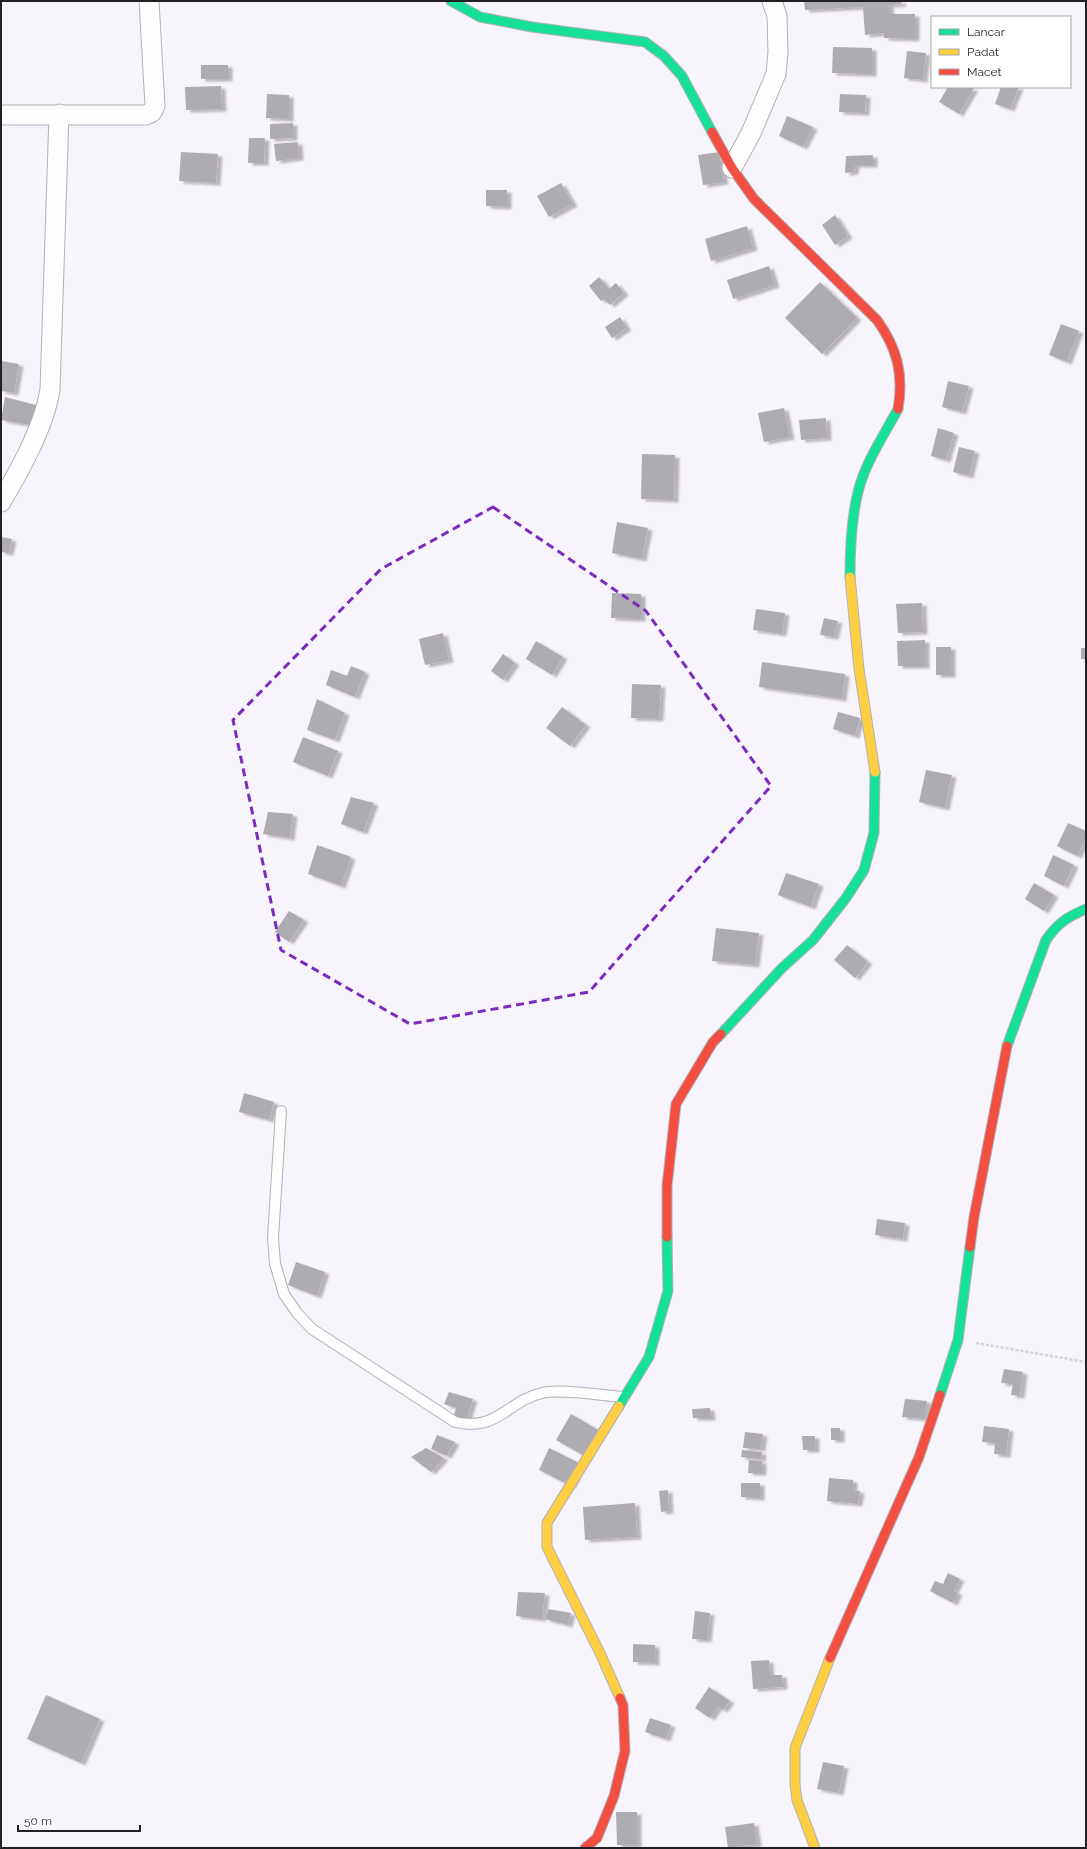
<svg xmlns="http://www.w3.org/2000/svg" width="1087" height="1849" viewBox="0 0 1087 1849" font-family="Raleway,sans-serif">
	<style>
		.building { fill: #afacb1; filter: url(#shadow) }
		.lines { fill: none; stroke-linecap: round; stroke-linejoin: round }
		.lane-casing { stroke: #b4b0b6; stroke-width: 12 }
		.street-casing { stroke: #b4b0b6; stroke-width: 21 }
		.fast-casing { stroke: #b4b0b6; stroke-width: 11 }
		.slow-casing { stroke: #b4b0b6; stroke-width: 11 }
		.jam-casing { stroke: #b4b0b6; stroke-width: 11 }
		.path { stroke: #d5d3d7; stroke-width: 2.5; stroke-dasharray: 3 2; stroke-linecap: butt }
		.lane { stroke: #fefdfe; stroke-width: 10 }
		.street { stroke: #fefdfe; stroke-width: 19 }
		.fast { stroke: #16e098; stroke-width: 9 }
		.slow { stroke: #ffcf43; stroke-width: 9 }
		.jam { stroke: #f24e42; stroke-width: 9 }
		.marked { fill: none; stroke: #7b2cbf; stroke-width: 3; stroke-dasharray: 8 5; stroke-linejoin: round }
	</style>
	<defs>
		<filter id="shadow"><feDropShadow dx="4.5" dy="2.5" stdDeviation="1" flood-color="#0004"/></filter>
	</defs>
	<rect width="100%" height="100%" fill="#f8f4fb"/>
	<!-- building -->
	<path class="building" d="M804,1H901L902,4L889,5L890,14H915V39L884,38V33L865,35L863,7L805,10Z
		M833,47L872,48V74L832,73Z
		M907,51L926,53L923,80L904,78Z
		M201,65H228V79H201Z
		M221,86L222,109L186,110L185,87Z
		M948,87L974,88L959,114L939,102Z
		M1001,87H1019L1010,109L995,104Z
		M267,94L289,95V119L266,118Z
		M840,94L866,95L865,113L839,112Z
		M787,116L813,127L803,147L779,136Z
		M293,123V138L270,139V124Z
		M249,138H265L264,163H248Z
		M298,142L299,158L276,161L274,144Z
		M181,152L218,154L216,183L179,181Z
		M719,152L724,182L703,185L698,155Z
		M873,155V165H855L854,172L845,173L846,156Z
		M561,183L573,204L549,217L537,196Z
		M486,190H507V207L486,206Z
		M835,215L848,236L835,245L822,225Z
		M747,226L753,248L711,261L705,239Z
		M769,266L775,285L733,299L727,280Z
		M599,277L609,289L616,283L624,293L610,305L604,299L601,301L589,286Z
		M820,282L857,318L822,354L785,318Z
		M620,317L627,328L612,338L605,327Z
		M1061,324L1079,331L1067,362L1049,355Z
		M1,361L19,364L14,393L1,391Z
		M948,381L969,386L962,412L942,407Z
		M5,397L36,405L30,425L1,420Z
		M784,408L790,437L764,442L758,413Z
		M826,418L827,438L801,440L799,420Z
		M938,428L954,433L946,460L931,456Z
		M959,447L975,451L969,476L953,472Z
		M642,454L675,455L674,500L641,499Z
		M617,522L648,528L642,559L612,553Z
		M1,537L12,539L9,553L1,552Z
		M612,593L641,594V619L611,618Z
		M922,603L923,632L898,633L896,604Z
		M756,609L785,613L782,634L753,630Z
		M824,618L838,621L834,637L820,635Z
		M443,633L449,660L425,665L419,639Z
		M925,640V666H898L897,641Z
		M536,641L563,657L552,675L526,659Z
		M936,647H951V675H936Z
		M1081,648H1086V659H1081Z
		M503,654L515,663L503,680L491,671Z
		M762,662L845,674L842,699L759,687Z
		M351,666L365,672L355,697L326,685L331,670L347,676Z
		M632,684L661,685L659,719L631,718Z
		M317,699L345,713L335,740L307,730Z
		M562,707L586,725L570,746L546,728Z
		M838,712L860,718L855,736L833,729Z
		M303,737L338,751L328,776L293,762Z
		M926,770L952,775L945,808L919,802Z
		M351,797L374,803L363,832L341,824Z
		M268,812L293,814L290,838L263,834Z
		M1068,823L1086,831V838L1077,856L1057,846Z
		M317,845L351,857L341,886L308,874Z
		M1053,855L1074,865L1064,886L1044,876Z
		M786,873L819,884L811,907L778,895Z
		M1034,883L1054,895L1044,911L1025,899Z
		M289,911L304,920L289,942L275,932Z
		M716,928L759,933L755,965L712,961Z
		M847,945L868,962L855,978L834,960Z
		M244,1093L274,1102L269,1120L239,1112Z
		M877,1219L905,1223L903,1239L875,1235Z
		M296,1262L325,1272L317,1296L288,1285Z
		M1004,1369L1023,1372L1020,1396L1011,1395L1013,1384L1001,1383Z
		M449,1392L473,1399L466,1421L453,1418L456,1408L444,1404Z
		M905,1399L927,1401L925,1419L902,1417Z
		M710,1408L711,1418H693L692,1409Z
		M571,1414L600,1431L586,1457L556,1440Z
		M984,1426L1009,1429L1006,1455L994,1454L995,1443L982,1442Z
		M831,1428H840V1440H831Z
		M745,1432L763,1434L761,1449L743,1448Z
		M437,1435L455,1442L447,1456L431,1449Z
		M802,1436H815V1450H803Z
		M426,1448L444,1458L431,1472L411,1457Z
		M549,1448L581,1464L571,1486L539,1470Z
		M742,1450L762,1452L761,1459L741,1457Z
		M749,1460L762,1461V1473H748Z
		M829,1478L853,1480V1490L860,1491L858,1504L827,1501Z
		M741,1483H760V1498L741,1497Z
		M668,1490L669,1511L661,1512L659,1491Z
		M635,1503L637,1537L585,1540L583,1507Z
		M948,1573L960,1579L954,1591L958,1593L953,1603L930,1591L935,1581L943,1584Z
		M518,1592L545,1593L542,1619L516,1616Z
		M548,1609L571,1613L568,1625L545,1619Z
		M695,1611L710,1613L707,1640L692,1639Z
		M633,1644L655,1645V1663L633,1662Z
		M769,1660L770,1675H782L783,1687L753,1689L751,1661Z
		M709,1687L730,1701L723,1710L718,1707L710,1718L695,1708Z
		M46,1695L100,1719L81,1763L27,1739Z
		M650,1718L671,1725L666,1739L645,1732Z
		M823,1762L844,1766L839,1793L817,1789Z
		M616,1812H637V1845H617Z
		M754,1823L757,1844L728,1848L725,1827Z"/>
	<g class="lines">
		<!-- lane casing -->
		<g class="lane-casing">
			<path id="lane" d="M281,1111L273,1238L275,1264L284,1294L297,1313L312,1329L455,1422C498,1432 507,1401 542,1393C560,1388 604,1396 624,1397"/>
		</g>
		<!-- street casing -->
		<g class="street-casing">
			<path id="street" d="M1,115H146L152,112L155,106L149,1
				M732,168L751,133L776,74L778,52L777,16L772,1
				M1,502C20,470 44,427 50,390L59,114"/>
		</g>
		<!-- fast casing -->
		<g class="fast-casing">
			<path id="fast" d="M451,1L480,17L532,27L645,42L664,56L682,76L712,132
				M850,577C850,548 851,520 858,492C865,463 884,435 898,409
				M721,1034L782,968L813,940L846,898L864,870L874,833L875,772
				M1007,1046L1046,940C1058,923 1067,917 1086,909
				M940,1395L958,1340L970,1247
				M619,1406L649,1357L668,1291L667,1237"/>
		</g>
		<!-- slow casing -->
		<g class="slow-casing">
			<path id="slow" d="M850,577L859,669L875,772
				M619,1406L547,1523V1547L600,1653L620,1698
				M815,1848L797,1800L795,1784V1748L830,1658"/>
		</g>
		<!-- jam casing -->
		<g class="jam-casing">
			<path id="jam" d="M712,132L732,168L754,199L877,320C897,348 904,374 898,409
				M667,1237V1186L676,1104L713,1042L721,1034
				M970,1247L974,1217L1007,1046
				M830,1658L919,1457L940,1395
				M585,1848L597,1838L614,1796L625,1751L623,1705L620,1698"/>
		</g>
		<!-- path -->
		<path class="path" d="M976,1343L1086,1362"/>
		<!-- lane -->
		<use href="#lane" class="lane"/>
		<!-- street -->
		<use href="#street" class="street"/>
		<!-- fast -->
		<use href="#fast" class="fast"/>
		<!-- slow -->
		<use href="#slow" class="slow"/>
		<!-- jam -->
		<use href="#jam" class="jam"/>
	</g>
	<!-- marked area -->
	<path class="marked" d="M493,507L646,611L771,786L589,992L410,1024L281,950L233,720L381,569Z"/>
	<!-- border -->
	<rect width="1087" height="1849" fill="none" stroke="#221f25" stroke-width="4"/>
	<!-- legend -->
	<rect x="931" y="16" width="140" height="72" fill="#ffffff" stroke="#a7a5a8"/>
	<rect x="939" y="29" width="20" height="6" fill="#16e098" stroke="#a7a5a8"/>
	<text x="967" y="36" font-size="12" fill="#221f25">Lancar</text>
	<rect x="939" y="49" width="20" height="6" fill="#ffcf43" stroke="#a7a5a8"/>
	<text x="967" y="56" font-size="12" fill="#221f25">Padat</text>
	<rect x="939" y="69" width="20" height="6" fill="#f24e42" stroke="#a7a5a8"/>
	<text x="967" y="76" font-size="12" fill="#221f25">Macet</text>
	<!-- scale -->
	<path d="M18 1825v6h122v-6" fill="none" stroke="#221f25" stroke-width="2"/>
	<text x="24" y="1825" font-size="12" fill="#221f25" stroke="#ffffff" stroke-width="3" paint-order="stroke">50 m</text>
</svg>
